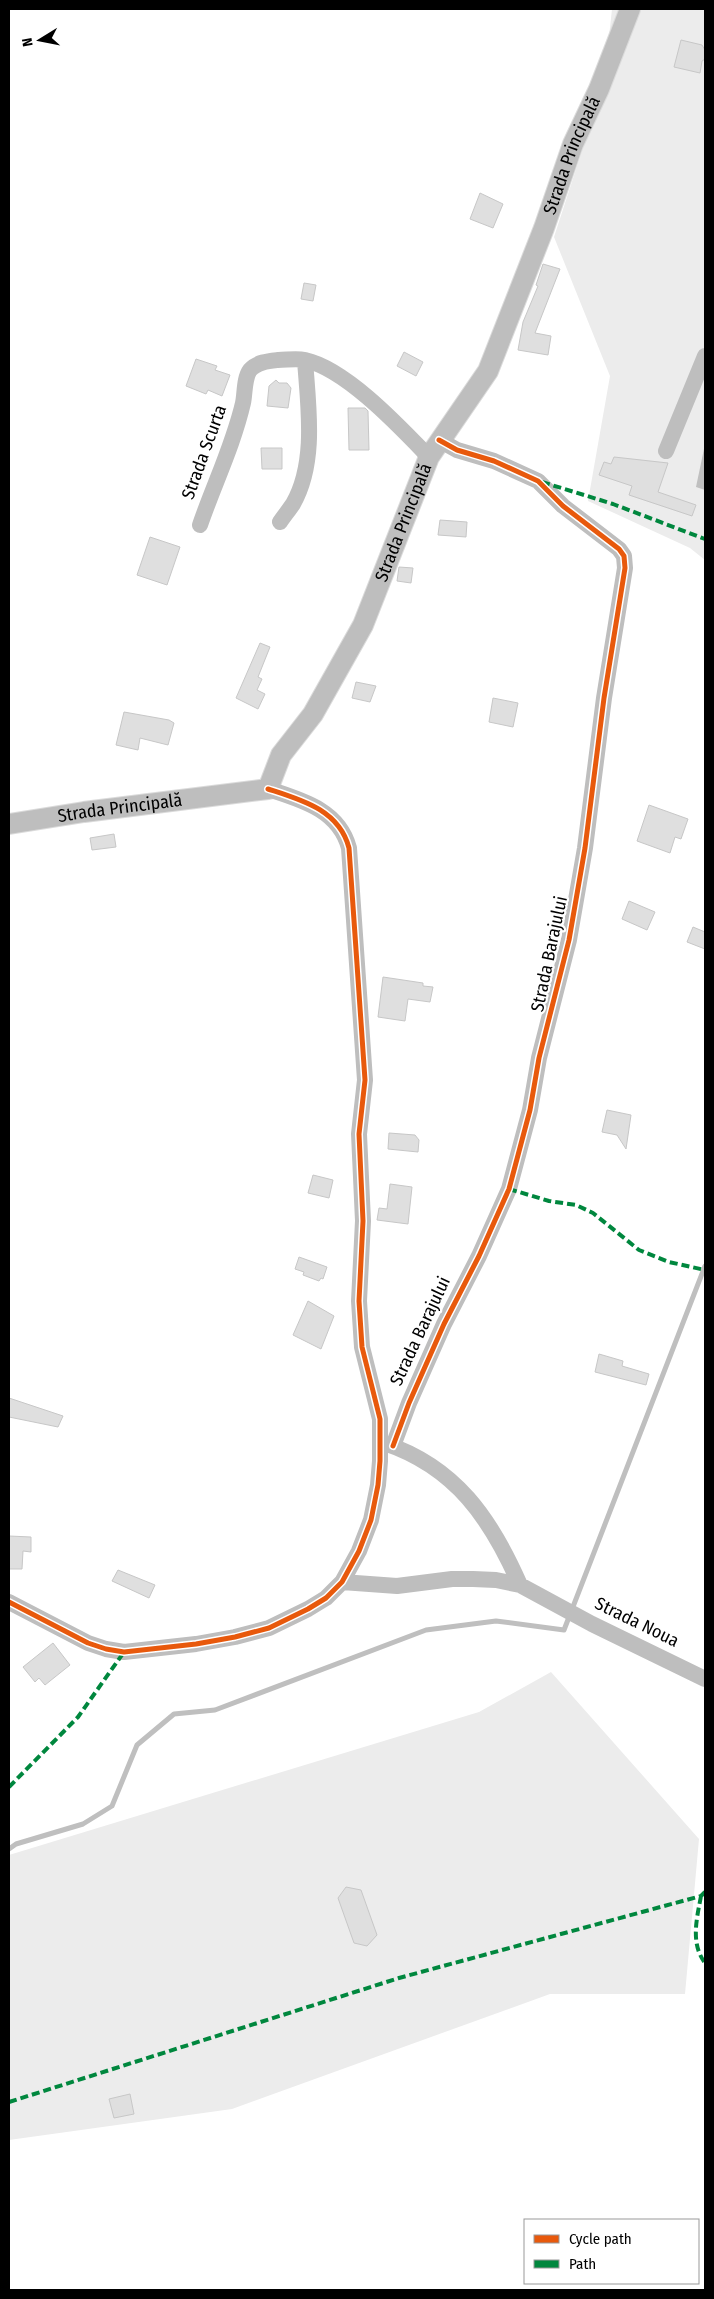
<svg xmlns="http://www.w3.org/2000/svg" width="714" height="2299" viewBox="0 0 714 2299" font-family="'Fira Sans Condensed',sans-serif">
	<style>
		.green { fill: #ececec }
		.water { fill: #bfbfbf }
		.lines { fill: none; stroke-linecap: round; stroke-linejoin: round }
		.stream { stroke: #bfbfbf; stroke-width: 5 }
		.building { fill: #dfdfdf; stroke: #c7c7c7 }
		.major-casing { stroke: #dbdbdb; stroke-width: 22 }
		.minor { stroke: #bebebe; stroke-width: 16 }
		.major { stroke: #bebebe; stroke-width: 20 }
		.quiet { stroke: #00873e; stroke-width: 4; stroke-dasharray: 8 4; stroke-linecap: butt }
		.cycleway-casing { stroke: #fff; stroke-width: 8 }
		.cycleway { stroke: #e8590c; stroke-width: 5 }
		.labels { text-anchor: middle; stroke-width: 4.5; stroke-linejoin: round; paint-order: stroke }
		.street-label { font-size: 18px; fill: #000; stroke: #fff }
	</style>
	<rect width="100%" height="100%" fill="#fff"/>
	<!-- green -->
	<path class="green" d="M612,9H705V560L690,548L588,501L610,376L554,237L604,83Z
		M551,1672L699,1839L685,1994H550L232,2109L9,2140V1855L479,1712Z"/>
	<!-- water -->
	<path class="water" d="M705,444V490L696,487Z"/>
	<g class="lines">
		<!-- stream -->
		<path class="stream" d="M9,1849L16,1844L83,1824L112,1806L137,1745L174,1714L215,1710L426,1630L496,1621L564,1630L705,1266"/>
	</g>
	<!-- building -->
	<path class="building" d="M681,40L702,45L705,50V59L702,61L700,73L674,67Z
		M480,193L503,204L493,228L470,219Z
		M543,264L560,269L535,333L551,336L548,355L518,350L523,322L538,286L536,285Z
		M304,283L316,285L313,301L301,299Z
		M404,352L423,362L416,376L397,366Z
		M196,359L217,366L215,370L230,375L222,396L208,390L206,394L186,386Z
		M276,380L279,383H287L291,388L288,408L267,406L269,386Z
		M348,408H365L368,411L369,450H349Z
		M261,448H282V469H262Z
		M614,457L668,463L658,492L696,505L692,516L629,495L632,486L599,475L604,462L611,464Z
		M440,520L467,522L466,537L438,535Z
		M150,537L180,547L167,585L137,575Z
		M399,567L413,568L411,583L397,581Z
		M260,643L270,647L258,677L262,679L257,690L265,694L258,709L236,698Z
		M356,682L376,686L370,702L352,698Z
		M493,698L518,703L513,727L489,722Z
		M124,712L169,720L174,723L168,745L140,738L138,750L116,745Z
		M649,805L688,819L681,839L675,837L670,853L637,841Z
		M114,834L116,847L92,850L90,838Z
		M629,901L655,912L647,930L622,919Z
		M693,927L705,932V949L687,942Z
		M383,977L423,983V986L433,987L430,1002L408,999L405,1021L378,1017Z
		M607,1110L631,1115L626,1149L617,1135L602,1132Z
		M389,1133L415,1135L419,1140L418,1152L388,1149Z
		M313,1175L333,1180L329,1198L308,1193Z
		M390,1184L412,1187L408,1224L377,1220L379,1208L387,1209Z
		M299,1257L327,1267L323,1279L321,1278L319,1281L303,1275L304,1272L295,1269Z
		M308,1301L334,1316L321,1349L293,1335Z
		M599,1354L623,1361L622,1366L649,1374L646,1385L595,1372Z
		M9,1398L63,1416L58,1427L9,1417Z
		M9,1536L31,1537V1552L23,1551L22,1569H9Z
		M118,1570L155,1585L149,1598L112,1581Z
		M53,1643L70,1665L45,1685L39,1678L35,1682L23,1667Z
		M346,1887L361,1890L377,1935L367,1946L354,1943L338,1898Z
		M130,2094L134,2114L114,2118L109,2099Z"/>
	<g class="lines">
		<!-- major casing -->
		<g class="major-casing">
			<g id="major">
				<path id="s1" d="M9,824L84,812L268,789L281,755L313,714L363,625L429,457L488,371L544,228L573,144L599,89L630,9"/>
			</g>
		</g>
		<!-- minor -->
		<path class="minor" d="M666,451L705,356
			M280,522C284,516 289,510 293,504C317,462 308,405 305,360
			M200,525C214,484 233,446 243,403C245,394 244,378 250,370C257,362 269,361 278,360C287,360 296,358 305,360C346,369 400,427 429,457
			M384,1443C456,1467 491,1519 520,1585
			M393,1446L409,1403L444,1324L479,1256L509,1189L530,1110L539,1058L569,940L585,848L604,698L625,568L624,556L619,549L563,506L538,481L494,461L457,450L439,440
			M342,1582L397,1586L452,1579H473L496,1580L520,1585L592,1624L705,1679
			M9,1602L88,1643L106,1649L124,1652L196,1644L235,1637L269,1628L308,1609L326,1598L342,1582L359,1551L371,1520L378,1485L380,1461V1419L362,1347L359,1301L363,1221L359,1134L365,1080L349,848C339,810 302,800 268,789"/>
		<!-- major -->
		<use href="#major" class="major"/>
		<!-- quiet -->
		<path class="quiet" d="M542,482L613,504L705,539
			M509,1189L549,1201L576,1205L593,1213L639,1250L669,1262L705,1270
			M9,1787L78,1717L124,1652
			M701,1896C697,1918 690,1943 705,1963
			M9,2102L399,1978L701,1896L705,1892"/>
		<!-- cycleway casing -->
		<g class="cycleway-casing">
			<path id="cycleway" d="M393,1446L409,1403L444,1324L479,1256L509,1189L530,1110L539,1058L569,940L585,848L604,698L625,568L624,556L619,549L563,506L538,481L494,461L457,450L439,440
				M9,1602L88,1643L106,1649L124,1652L196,1644L235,1637L269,1628L308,1609L326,1598L342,1582L359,1551L371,1520L378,1485L380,1461V1419L362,1347L359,1301L363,1221L359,1134L365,1080L349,848C339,810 302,800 268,789"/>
		</g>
		<!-- cycleway -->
		<use href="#cycleway" class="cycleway"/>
	</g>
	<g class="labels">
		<!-- street labels -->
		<g class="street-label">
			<text dy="6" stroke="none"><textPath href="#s1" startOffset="968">Strada Principală</textPath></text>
			<text transform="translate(204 452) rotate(-70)" y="6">Strada Scurta</text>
			<text dy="6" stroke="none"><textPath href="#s1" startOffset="562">Strada Principală</textPath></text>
			<text dy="6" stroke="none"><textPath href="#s1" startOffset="112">Strada Principală</textPath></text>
			<text transform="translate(549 954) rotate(-78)" y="6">Strada Barajului</text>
			<text transform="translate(420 1331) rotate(-65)" y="6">Strada Barajului</text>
			<text transform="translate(637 1622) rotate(26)" y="6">Strada Noua</text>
		</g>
	</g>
	<!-- border -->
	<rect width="714" height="2299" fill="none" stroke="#000000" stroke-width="20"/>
	<!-- legend -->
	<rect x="524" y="2219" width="175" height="65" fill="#ffffff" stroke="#999999"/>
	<rect x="534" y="2235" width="25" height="8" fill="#e8590c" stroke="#999999"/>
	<text x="569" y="2244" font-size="15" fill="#000000">Cycle path</text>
	<rect x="534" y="2260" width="25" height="8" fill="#00873e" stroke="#999999"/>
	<text x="569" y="2269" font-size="15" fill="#000000">Path</text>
	<!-- north arrow -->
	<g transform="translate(40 40) rotate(260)" stroke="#ffffff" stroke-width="4" paint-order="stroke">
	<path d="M0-4L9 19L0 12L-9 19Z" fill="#000000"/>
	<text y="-8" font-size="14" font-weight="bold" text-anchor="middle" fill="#000000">N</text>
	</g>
</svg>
